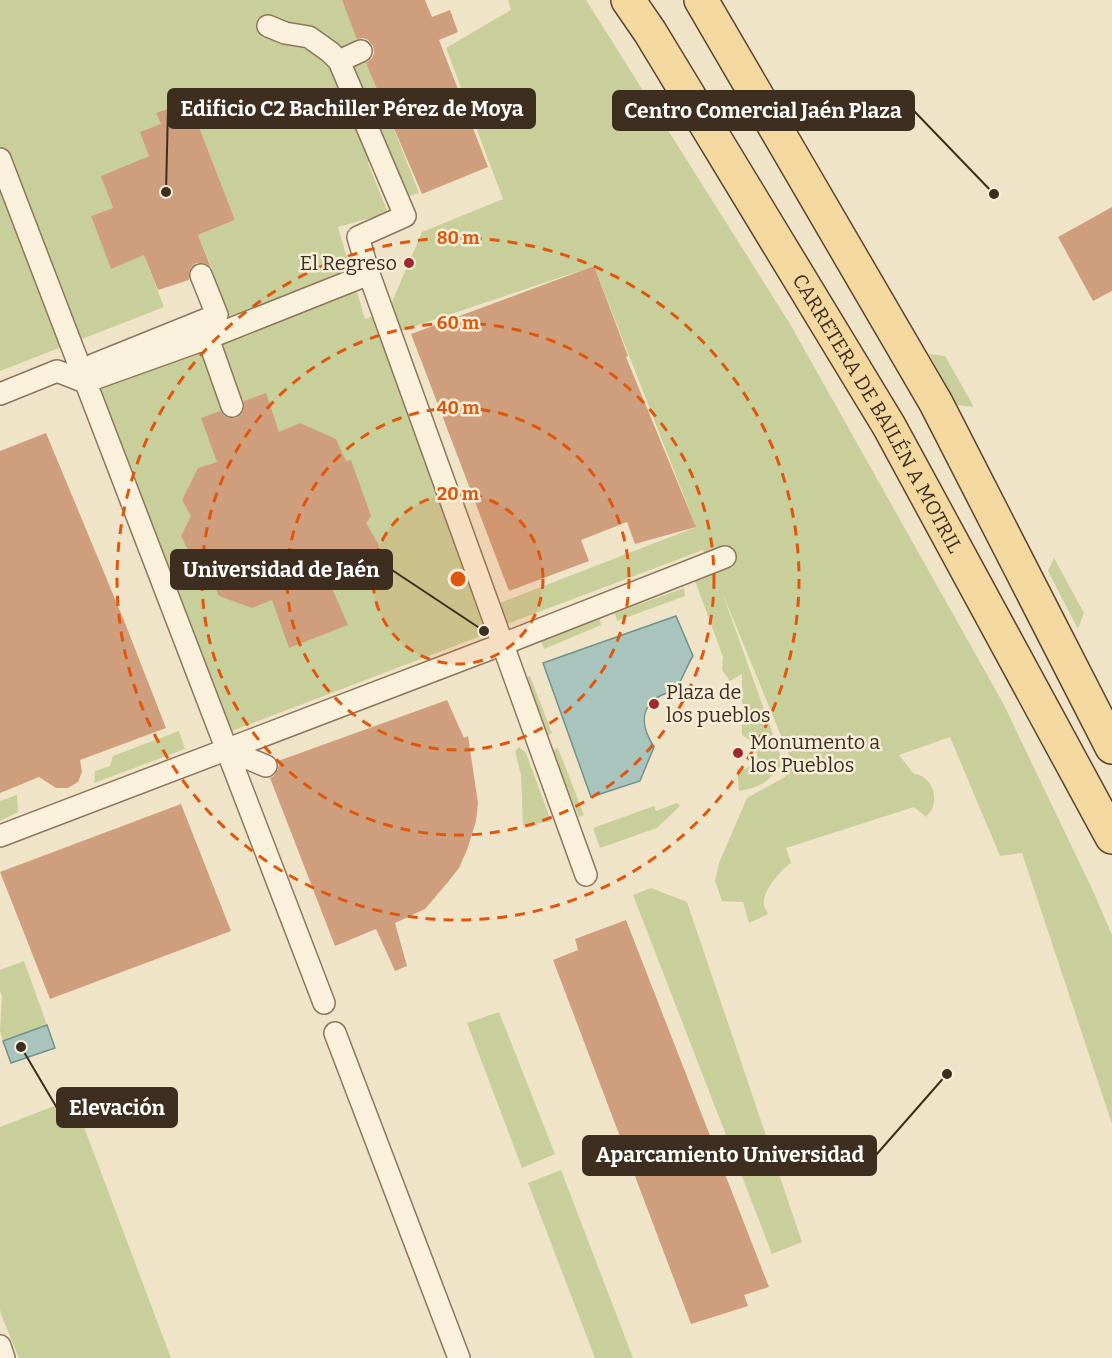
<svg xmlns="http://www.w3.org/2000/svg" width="1112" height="1358" viewBox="0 0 1112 1358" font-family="Bitter,serif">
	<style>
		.green { fill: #c9cf9b }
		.water { fill: #a9c4bc; stroke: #6f938a; stroke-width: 1.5 }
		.building { fill: #cf9f7d }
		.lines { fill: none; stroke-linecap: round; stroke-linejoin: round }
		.pedestrian-casing { stroke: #8d765c; stroke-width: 24 }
		.primary-casing { stroke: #5b4430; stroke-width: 36 }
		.pedestrian { stroke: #faf1dc; stroke-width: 21 }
		.primary { stroke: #f3d9a0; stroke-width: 33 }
		.ring { fill: none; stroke: #df570d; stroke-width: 3; stroke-dasharray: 10 8 }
		.poi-dot { fill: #9e2a2b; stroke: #f7eed8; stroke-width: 2 }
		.labels { text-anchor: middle; stroke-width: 5; stroke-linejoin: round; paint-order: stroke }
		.poi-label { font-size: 20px; fill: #3d2e20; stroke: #f7eed8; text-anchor: start }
		.street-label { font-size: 20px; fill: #3d2e20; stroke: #f7eed8 }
		.centre { fill: #df570d; stroke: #f7eed8; stroke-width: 3 }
		.ring-label { font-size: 18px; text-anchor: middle; font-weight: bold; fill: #df570d; stroke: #f7eed8; stroke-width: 5; stroke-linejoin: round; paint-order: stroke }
		.leader { fill: none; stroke: #3d2e20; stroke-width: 2 }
		.callout-dot { fill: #3d2e20; stroke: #f7eed8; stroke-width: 2 }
		.callout { fill: #3d2e20; stroke: #3d2e20; stroke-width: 2 }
		.callout-label { font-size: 21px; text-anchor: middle; font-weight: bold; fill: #fff }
	</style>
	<rect width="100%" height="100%" fill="#f0e4c8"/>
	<!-- green -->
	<path class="green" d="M0,0H343L419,193L407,197L381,144L368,163L388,213L338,227L365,319L388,311L422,232L503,199L446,48L511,10L508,0H586L790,324L1003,703L1094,893L1112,935V1124L1022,853L1000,856L950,737L899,755L914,774C930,775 939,795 932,809C931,812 928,814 926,817L914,807L786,848L791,863C780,871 762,891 764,905C764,906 768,914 768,914L749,923L743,902L722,901L715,881L719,863L747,798L785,777L791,760L722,592L780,754V767C766,783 761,787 739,791L737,769H746L758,758L753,742L742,735V674L730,681L722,670L723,657L695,581L714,574L703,550L504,625L497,604L696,527L594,266L380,338L422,448L486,634L229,732L100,387L224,337L201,275L212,269L198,235L235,220L189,101L157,113L161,124L149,156L102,176L113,208L91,216L111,268L144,255L164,307L0,371Z
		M929,354L945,356L974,407L957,405Z
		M1054,558L1084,613L1078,629L1048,571Z
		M684,588L685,596L617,621L615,613Z
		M600,619L601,625L544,649L541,641Z
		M530,676L552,733L547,736L524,678Z
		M179,731L185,749L94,783L95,771L110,766L113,756Z
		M519,747L526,753L551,821L523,826L521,775L515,751Z
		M558,748L584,815L579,817L551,751Z
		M17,795L18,812L0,821V801Z
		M677,803L680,806L657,828L600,848L593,828L654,806L656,811Z
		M651,888L687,902L802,1242L772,1254L633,895Z
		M24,961L47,1025L3,1041L0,1031L2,997L0,991V970Z
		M499,1012L555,1154L522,1168L467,1023Z
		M80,1096L76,1106L171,1358H19L2,1317L0,1310V1127Z
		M561,1170L633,1358H595L528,1183Z"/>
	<!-- water -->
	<path class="water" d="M676,616L693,656C687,665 684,676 678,685C673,692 665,693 658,697C638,710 643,730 654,747L640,781L591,797L543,663Z
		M47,1025L55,1048L11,1063L3,1041Z"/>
	<!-- building -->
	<path class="building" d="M342,0H425L432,17L450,10L458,32L439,40L488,167L422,194L366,63L372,58L374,53L373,46L368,40L363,38L357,39Z
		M189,101L235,220L198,235L211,268L208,265L203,263H196L191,267L189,273V280L158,290L144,255L111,269L91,216L113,208L101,176L149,156L140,132L161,124L156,113Z
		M1112,207V291L1093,301L1058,237Z
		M594,266L628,356L626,357L696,527L635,544L627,522L581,540L589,561L509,591L411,334Z
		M266,393L279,432L300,423L336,439L346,461L351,460L371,516L366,523L379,545L366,577L332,588L348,625L289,648L272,600L252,608L219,596L209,573L196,566L181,536L191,516L182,500L198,468L217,462L201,418L220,411L223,415L229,418H237L242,414L244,409V401Z
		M46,433L125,623L166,728L80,760L82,772L78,782L68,788H56L39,777L0,793V451Z
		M447,700L464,738L468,736L478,803L476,821L467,850L459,868L448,882L425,909L395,923L407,966L395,971L376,929L335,946L270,778L274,776L277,771L279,765L278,761Z
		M181,804L231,931L50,999L0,872Z
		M626,920L769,1287L744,1295L748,1306L691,1324L553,960L578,950L575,939Z"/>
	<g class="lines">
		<!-- pedestrian casing -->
		<g class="pedestrian-casing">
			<path id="pedestrian" d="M268,26L285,33L309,37L330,52L339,61L405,216L358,237L369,274L586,875
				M339,61L361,51
				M0,159L324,1003
				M208,338L232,406
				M93,365L217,315L201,275
				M0,394L57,371L85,382L208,338L369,274
				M225,749L266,766
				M0,836L503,644L725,557
				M335,1033L459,1358
				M0,1346L4,1358"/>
		</g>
		<!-- primary casing -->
		<g class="primary-casing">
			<g id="primary">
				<path id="s1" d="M628,0L650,32L889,426L1112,837"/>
				<path d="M701,0L936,403L1112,747"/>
			</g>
		</g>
		<!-- pedestrian -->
		<use href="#pedestrian" class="pedestrian"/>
		<!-- primary -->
		<use href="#primary" class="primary"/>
	</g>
	<!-- distance rings -->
	<circle cx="458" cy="579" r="85" fill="#df570d" fill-opacity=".12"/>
	<g class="ring">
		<circle cx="458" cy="579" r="85"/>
		<circle cx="458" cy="579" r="171"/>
		<circle cx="458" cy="579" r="256"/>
		<circle cx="458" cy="579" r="341"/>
	</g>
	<!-- markers -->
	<g class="poi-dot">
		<circle cx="409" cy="263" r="6"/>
		<circle cx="654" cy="704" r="6"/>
		<circle cx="738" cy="753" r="6"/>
	</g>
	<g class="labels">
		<!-- poi labels -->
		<g class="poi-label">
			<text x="397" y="270" text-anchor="end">El Regreso</text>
			<text x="666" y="699">Plaza de<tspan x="666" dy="23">los pueblos</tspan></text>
			<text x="750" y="749">Monumento a<tspan x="750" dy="23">los Pueblos</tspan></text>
		</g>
		<!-- street labels -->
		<g class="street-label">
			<text dy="7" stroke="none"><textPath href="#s1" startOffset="483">CARRETERA DE BAILÉN A MOTRIL</textPath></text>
		</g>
	</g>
	<circle cx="458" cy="579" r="9" class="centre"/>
	<g class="ring-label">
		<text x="458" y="244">80 m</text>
		<text x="458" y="329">60 m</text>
		<text x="458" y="414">40 m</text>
		<text x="458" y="500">20 m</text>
	</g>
	<!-- callouts -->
	<path class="leader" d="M166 192L168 109M994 194L914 111M484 631L392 570M21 1047L57 1108M947 1074L876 1155"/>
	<g class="callout-dot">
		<circle cx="166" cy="192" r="6"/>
		<circle cx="994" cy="194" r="6"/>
		<circle cx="484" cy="631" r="6"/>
		<circle cx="21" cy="1047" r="6"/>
		<circle cx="947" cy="1074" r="6"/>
	</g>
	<g class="callout">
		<rect x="168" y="89" width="367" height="39" rx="6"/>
		<rect x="613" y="91" width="301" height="39" rx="6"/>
		<rect x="171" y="550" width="221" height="39" rx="6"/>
		<rect x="57" y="1088" width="120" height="39" rx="6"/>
		<rect x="583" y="1136" width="293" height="39" rx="6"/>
	</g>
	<g class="callout-label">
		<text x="352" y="116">Edificio C2 Bachiller Pérez de Moya</text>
		<text x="763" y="118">Centro Comercial Jaén Plaza</text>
		<text x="281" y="577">Universidad de Jaén</text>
		<text x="117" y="1115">Elevación</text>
		<text x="730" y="1162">Aparcamiento Universidad</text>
	</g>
</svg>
